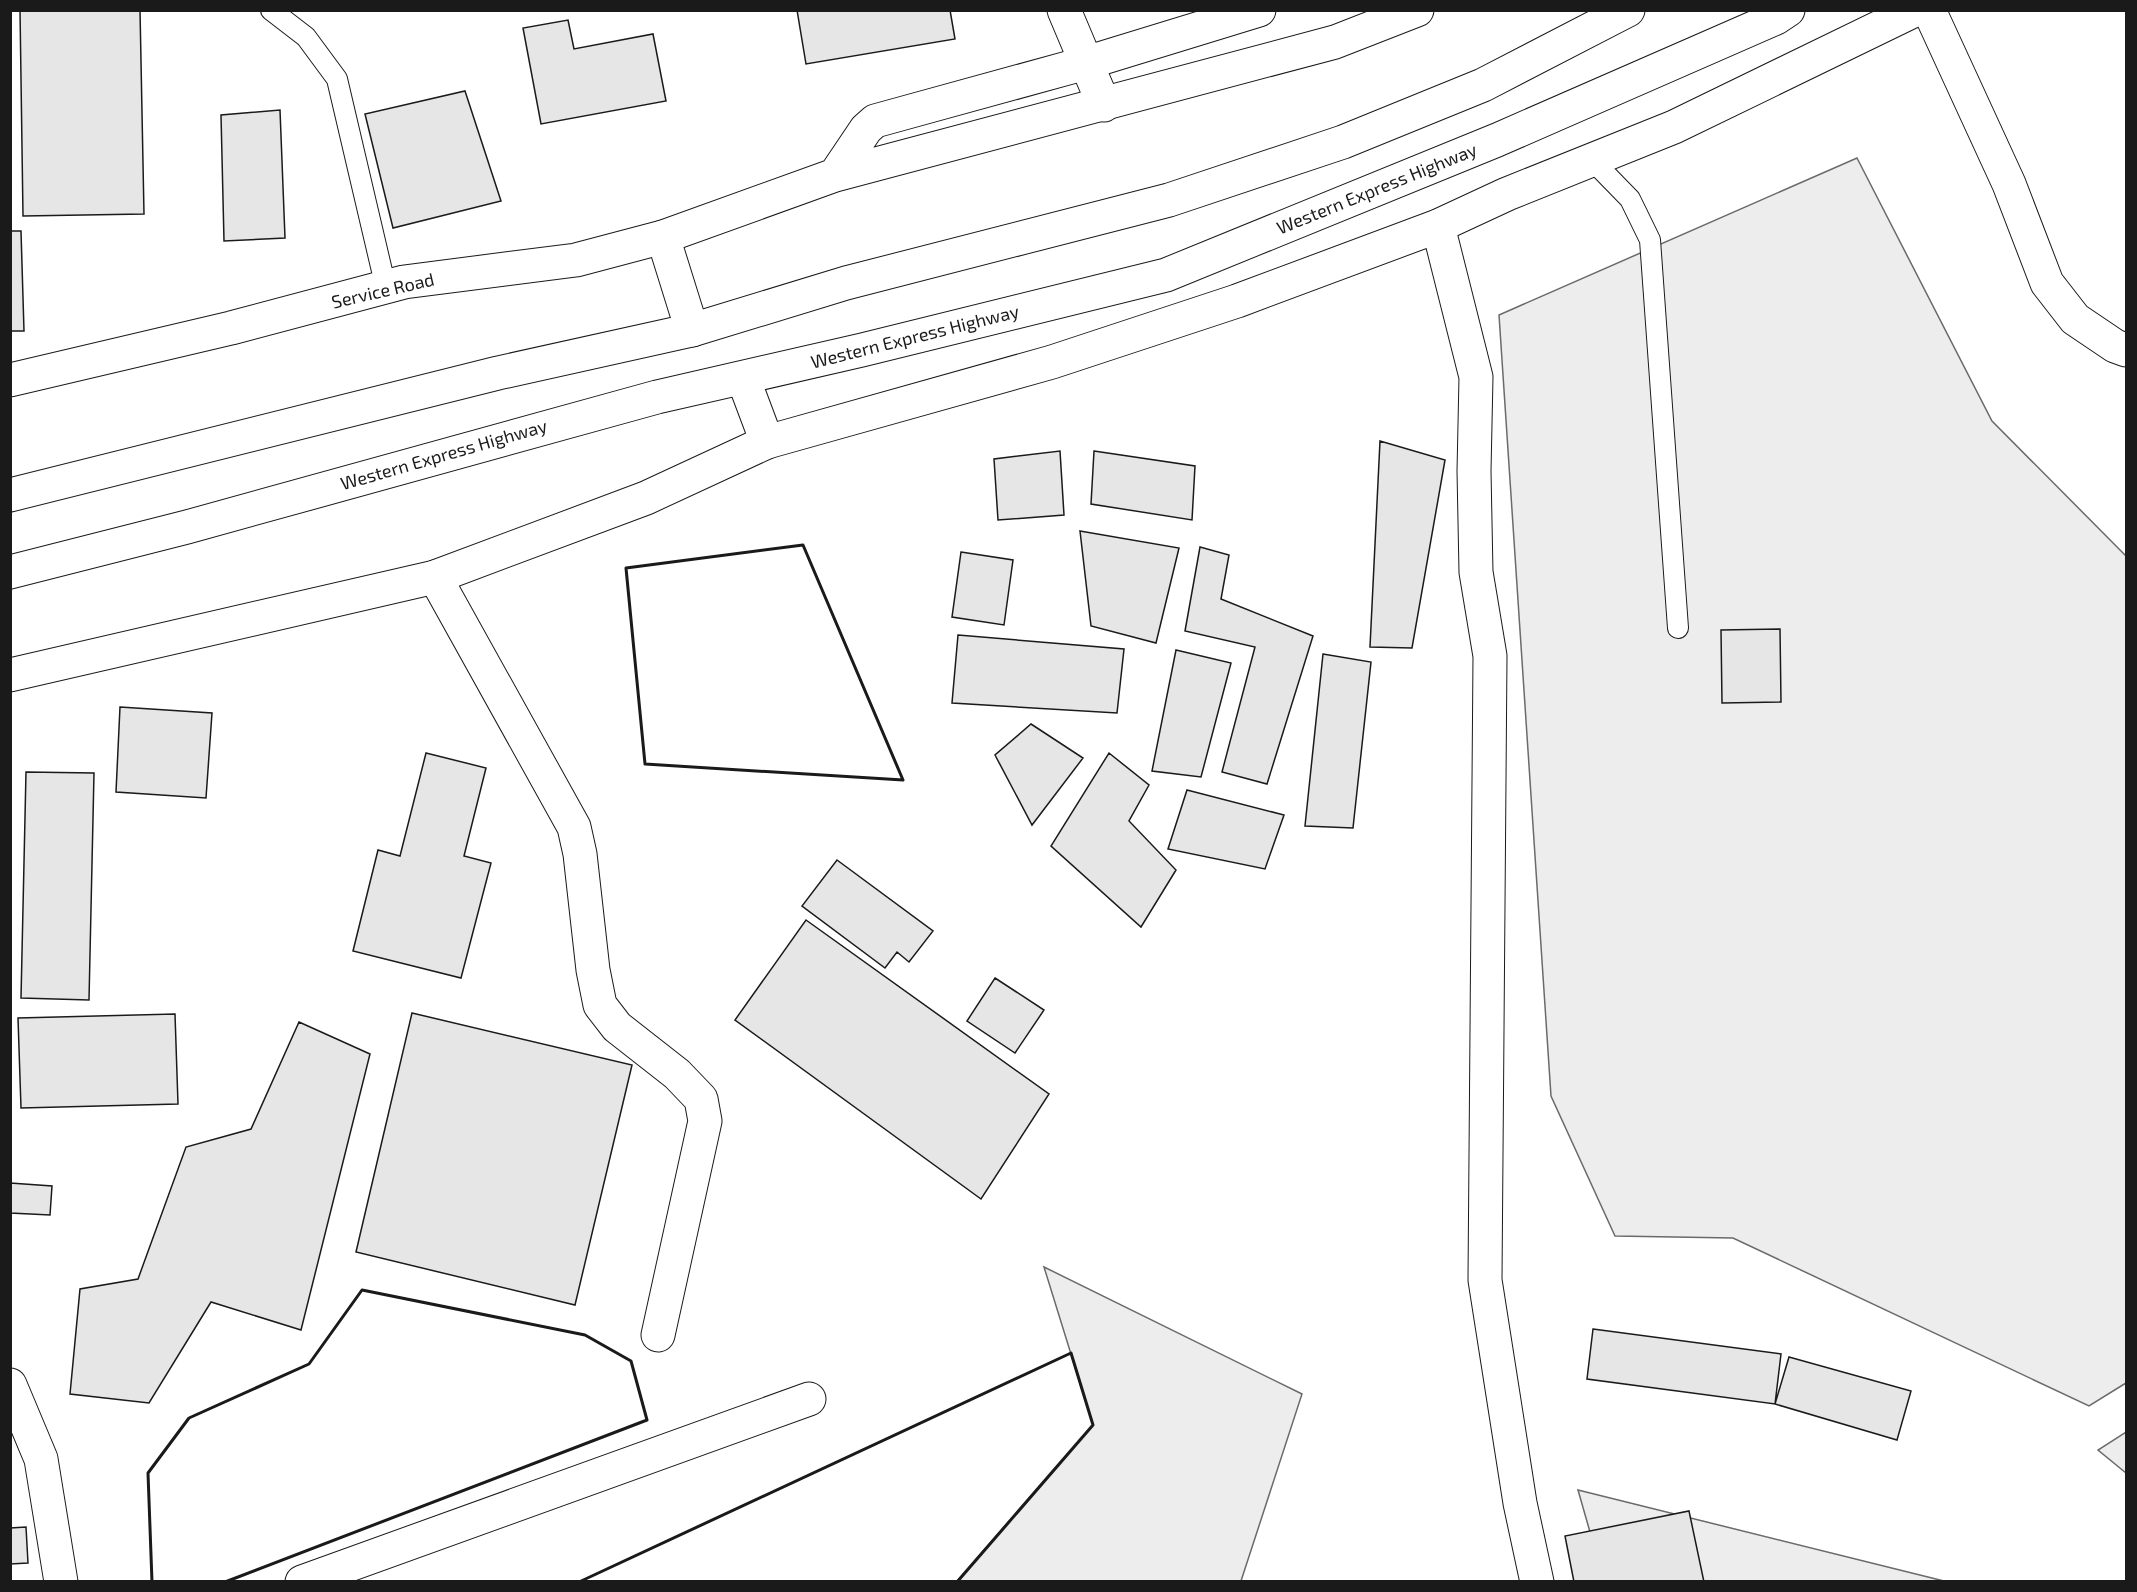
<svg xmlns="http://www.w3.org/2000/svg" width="2137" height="1592" viewBox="0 0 2137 1592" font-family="'Exo 2',sans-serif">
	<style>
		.built { fill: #ededed; stroke: #6a6a6a; stroke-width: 1.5 }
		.building { fill: #e6e6e6; stroke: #1a1a1a; stroke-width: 1.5 }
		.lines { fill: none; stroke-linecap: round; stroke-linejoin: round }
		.service-casing { stroke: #1a1a1a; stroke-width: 22 }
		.minor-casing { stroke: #1a1a1a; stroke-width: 35 }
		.tertiary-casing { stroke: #1a1a1a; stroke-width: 35 }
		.secondary-casing { stroke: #1a1a1a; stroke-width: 35 }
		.trunk-casing { stroke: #1a1a1a; stroke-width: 35 }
		.service { stroke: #fff; stroke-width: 20 }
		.minor { stroke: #fff; stroke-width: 33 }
		.tertiary { stroke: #fff; stroke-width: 33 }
		.secondary { stroke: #fff; stroke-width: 33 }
		.trunk { stroke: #fff; stroke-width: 33 }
		.wall { stroke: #1a1a1a; stroke-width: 3 }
		.labels { text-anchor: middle; stroke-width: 4.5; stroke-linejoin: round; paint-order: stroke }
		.street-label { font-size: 18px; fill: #1a1a1a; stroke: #fff }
	</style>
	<rect width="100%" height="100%" fill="#fff"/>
	<!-- built -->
	<path class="built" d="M1857,158L1992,421L2126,556V1383L2089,1406L1733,1238L1615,1236L1551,1096L1499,315Z
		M1044,1267L1302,1394L1241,1581H957L1093,1425Z
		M2126,1432V1473L2098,1450Z
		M1578,1490L1944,1581H1604Z"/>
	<!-- building -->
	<path class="building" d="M20,10H140L144,214L23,216Z
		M797,10H950L955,39L806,64Z
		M568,20L574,49L653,34L666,101L541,124L523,28Z
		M465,91L501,201L393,228L365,114Z
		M280,110L285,238L224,241L221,115Z
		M10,231H21L24,331H10Z
		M1380,441L1445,460L1412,648L1370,647Z
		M1060,451L1064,515L998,520L994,459Z
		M1094,451L1195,466L1192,520L1091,504Z
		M1080,531L1179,548L1156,643L1091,626Z
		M1200,547L1229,555L1221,599L1313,636L1267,784L1222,772L1255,647L1185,631Z
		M961,552L1013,560L1004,625L952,617Z
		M1780,629L1781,702L1722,703L1721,630Z
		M958,635L1124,649L1117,713L952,703Z
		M1176,650L1231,663L1201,777L1152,771Z
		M1323,654L1371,662L1353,828L1305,826Z
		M120,707L212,713L206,798L116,792Z
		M1031,724L1083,758L1032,825L995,755Z
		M426,753L486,768L464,856L491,863L461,978L353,951L378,850L400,856Z
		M1109,753L1149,785L1129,821L1176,870L1141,927L1051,846Z
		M26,772L94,773L89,1000L21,998Z
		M1187,790L1284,815L1265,869L1168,849Z
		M837,860L933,931L909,962L897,952L885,968L802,906Z
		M806,920L1049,1094L981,1199L735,1020Z
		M995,978L1044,1010L1015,1053L967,1021Z
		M412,1013L632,1065L575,1305L356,1252Z
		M175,1014L178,1104L21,1108L18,1018Z
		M299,1022L370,1054L301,1330L211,1302L149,1403L70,1394L80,1289L138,1279L186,1147L251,1129Z
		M10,1183L52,1186L50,1215L10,1213Z
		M1593,1329L1781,1354L1775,1404L1587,1379Z
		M1789,1357L1911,1391L1897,1440L1775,1404Z
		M1689,1511L1704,1582H1574L1565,1536Z
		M26,1527L28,1563L10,1564V1528Z"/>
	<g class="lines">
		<!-- service casing -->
		<g class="service-casing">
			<path id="service" d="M271,10L306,37L337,79L386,288
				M1592,160L1630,199L1650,240L1678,628"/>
		</g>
		<!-- minor casing -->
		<g class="minor-casing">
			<path id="minor" d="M1064,10L1104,105
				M1929,10L2009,184L2047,283L2075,319L2115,346L2126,350
				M1438,226L1476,377L1474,471L1476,572L1490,656L1485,1280L1520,1503L1537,1582
				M435,577L574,827L580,854L593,970L600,1005L617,1027L677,1074L701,1099L705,1121L658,1335
				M10,1385L41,1459L61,1582
				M302,1582L809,1399"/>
		</g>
		<!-- tertiary casing -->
		<g class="tertiary-casing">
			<path id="tertiary" d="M835,175L866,129L875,121L1086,63L1259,10
				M663,237L835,175L1335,42L1417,10
				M767,442L1052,362L1237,301L1438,226L1507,194L1674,127L1915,10"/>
		</g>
		<!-- secondary casing -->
		<g class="secondary-casing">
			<path id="secondary" d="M10,380L231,328L404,282L576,260L663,237L692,330
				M10,675L435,577L646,498L767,442L743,378"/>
		</g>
		<!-- trunk casing -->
		<g class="trunk-casing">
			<path id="trunk" d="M10,495L498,373L692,330L846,283L1169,200L1343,142L1483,85L1628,10
				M10,572L187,527L657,397L862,350L1166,275L1497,140L1776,18L1788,10"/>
		</g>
		<!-- service -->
		<use href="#service" class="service"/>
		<!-- minor -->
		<use href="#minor" class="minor"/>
		<!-- tertiary -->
		<use href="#tertiary" class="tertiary"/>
		<!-- secondary -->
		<use href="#secondary" class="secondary"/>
		<!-- trunk -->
		<use href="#trunk" class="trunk"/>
		<!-- wall -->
		<path class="wall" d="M803,545L903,780L645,764L626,568Z
			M152,1582L148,1473L189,1418L309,1364L362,1290L585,1335L631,1361L647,1420L225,1582
			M579,1582L1071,1353L1093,1425L957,1582"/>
	</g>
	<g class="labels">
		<!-- street labels -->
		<g class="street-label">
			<text transform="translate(1377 189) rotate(-22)" y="6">Western Express Highway</text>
			<text transform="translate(383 291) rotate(-13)" y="6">Service Road</text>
			<text transform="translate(915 337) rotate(-14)" y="6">Western Express Highway</text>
			<text transform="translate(444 455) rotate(-16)" y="6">Western Express Highway</text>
		</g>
	</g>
	<!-- border -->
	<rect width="2137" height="1592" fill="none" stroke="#1a1a1a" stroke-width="24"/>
</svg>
